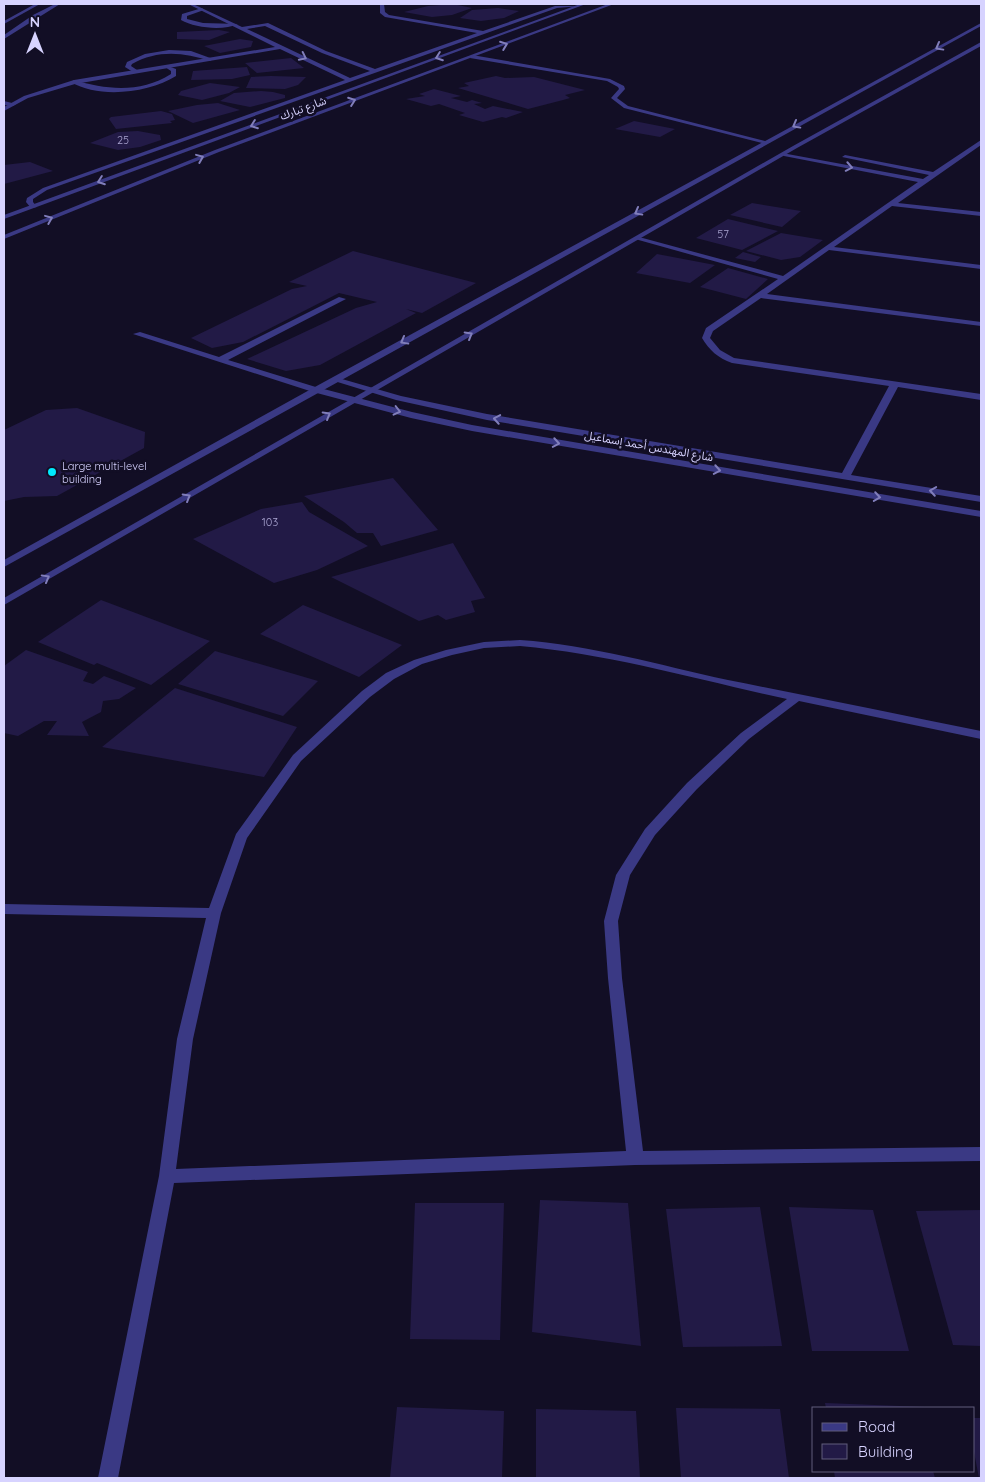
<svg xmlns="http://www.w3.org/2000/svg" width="985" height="1482" viewBox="0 0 985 1482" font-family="Quicksand,'Noto Sans Arabic',sans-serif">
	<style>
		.building { fill: #221a46 }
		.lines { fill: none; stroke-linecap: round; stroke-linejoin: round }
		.service { fill: #3a3984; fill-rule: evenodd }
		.minor { fill: #3a3984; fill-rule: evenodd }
		.tertiary { fill: #3a3984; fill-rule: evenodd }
		.oneway { stroke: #817ebb }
		.poi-dot { fill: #00eafe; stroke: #120e25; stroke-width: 2 }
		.labels { text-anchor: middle; stroke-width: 5; stroke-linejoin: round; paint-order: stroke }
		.far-street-label { font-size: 11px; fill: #d7d3ff; stroke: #120e25 }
		.number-label { font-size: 11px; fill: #aaa5d1 }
		.far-poi-label { font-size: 11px; fill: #d7d3ff; stroke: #120e25; text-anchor: start }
	</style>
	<rect width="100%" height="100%" fill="#120e25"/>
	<!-- building -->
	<path class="building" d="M453,4L472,8L452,15L432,17L404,12L428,6Z
		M498,8L519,11L504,18L481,21L460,18L472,10Z
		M219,30L230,32L209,40L177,39V32Z
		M240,39L253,41L251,47L220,53L204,46Z
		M291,58L304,68L257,73L245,63Z
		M247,67L250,75L232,79L191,80L193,71Z
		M271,76L306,77L298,85L285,89L246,88L251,77Z
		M496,76L505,78L534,77L585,90L565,95L570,98L563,100L528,109L458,88L469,86L464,83Z
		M210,83L240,87L229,93L202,100L178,95L181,91Z
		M434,89L461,96L451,98L467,102L472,100L482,103L474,104L485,109L493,106L523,112L506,118L502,117L483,122L459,115L465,113L439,104L431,106L406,99L425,96L419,94Z
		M261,91L273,92L285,95V98L250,107L220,101L234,93Z
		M218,103L240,110L193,123L168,111L197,105Z
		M161,111L172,114L175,120L170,121L172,123L116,129L109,119L111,117Z
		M634,121L675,129L660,137L615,129Z
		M138,131L160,135L161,140L140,147L118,150L90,143L118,132Z
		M30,162L53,171L4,184V165Z
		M752,203L801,211L782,227L730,215Z
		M728,219L778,231L742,250L696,238Z
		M781,233L823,240L800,257L781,260L746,251Z
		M353,251L476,283L422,313L406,309L416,313L320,365L286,371L247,359L356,308L377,302L339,293L243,342L212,348L191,338L292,289L307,286L289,282Z
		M743,252L761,257L755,262L735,258Z
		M657,254L715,265L690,283L636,273Z
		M728,268L768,279L746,299L700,287Z
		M77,408L145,432L144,448L57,496L24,497L4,501V430L46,410Z
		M393,478L438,530L381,546L373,533H357L344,522L304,496Z
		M302,502L309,512L368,546L317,570L274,583L193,539L261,509Z
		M453,543L485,598L471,601L475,612L446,620L438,615L419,621L331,577Z
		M101,600L210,641L151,685L97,663L94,665L38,642Z
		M303,605L402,645L359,677L260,634Z
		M26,650L88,672L83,681L93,684L104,676L136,688L119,699L103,701L101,712L82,722L89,736L47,735L57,721H44L18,736L4,733V666Z
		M215,651L318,681L283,716L178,684Z
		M175,688L297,727L264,777L102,747Z
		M540,1200L628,1203L641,1346L532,1332Z
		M415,1203H504L500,1340L410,1339Z
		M760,1207L782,1346L683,1347L666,1209Z
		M789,1207L873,1210L909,1351H812Z
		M981,1210V1346L953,1345L916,1211Z
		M825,1403L925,1407V1408H826Z
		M397,1407L504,1411L502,1478H390Z
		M676,1408L780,1409L789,1478H681Z
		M536,1409L636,1411L640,1478H536Z
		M974,1418H981V1478H979L974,1452Z
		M834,1471H933L935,1478H835Z"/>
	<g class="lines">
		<!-- service -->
		<path class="service" d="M202,8L204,10L187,16V19L203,23L238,24C223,31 195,28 181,20L182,14Z
			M169,50L191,51L213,59L210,61C183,52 157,50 132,64L131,66L137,70V72H133L125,67L127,62L145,54Z
			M472,55L610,79L624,86L625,89L617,98L628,106L769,142L766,144L624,108L611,98L619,89L618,87L607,81L470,58Z
			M165,65L176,69V76C149,93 99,99 71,82L74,80C107,90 141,93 171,74V71L165,67Z
			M4,101L16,104L13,106L4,105Z
			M339,297L346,299L228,360L319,388V392L316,393L133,334L140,332L219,357Z"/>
		<!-- minor -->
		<path class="minor" d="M35,4H40L4,24V21Z
			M55,4H60L4,39V35L33,15Z
			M188,4H193L242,27L268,23L326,51L375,69L477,33L385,17L380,13V4H384L385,12L389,15L483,31L555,6H580L557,8L540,14L47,190L33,199V202L37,207L31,208L26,202L27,198L43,188L345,80L280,49L75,84L28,98L4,111V107L24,96L74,80L275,47ZM265,26L322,53L370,71L350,78L247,29Z
			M981,140V145L898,203L981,212V216L892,206L834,247L981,265V269L829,250L767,294L981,322V326L761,298L713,331L710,338L720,350L734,358L981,394V400L898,387L851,475L981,496V502L487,420L396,400L331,380L335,377L401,396L487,414L842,473L889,386L732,363C718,358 709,350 702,338L706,328L778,279L635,239L639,237L783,276L918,182L784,156L781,154L782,153L923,179L929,175L842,157L845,155L933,172Z
			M316,387L412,412L472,425L981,511V517L472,431L411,418L313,392L312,390Z
			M520,640C591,645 659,665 728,680C813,697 897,714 981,731V739L799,701L749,739L697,789L655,835L630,875L618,921L622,978L643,1151L981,1147V1161L635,1165L174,1183L118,1478H98L159,1176L177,1039L206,918L4,914V904L209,908L236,834L293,755L362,691L386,673L414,660L446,650L484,642ZM520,646C610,654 699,680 787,699L741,733L687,783L645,829L616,875L604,921L608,978L626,1151L176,1169L193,1039L221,913L247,838L301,761L370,697L394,679L422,664L452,655L484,648Z"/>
		<!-- tertiary -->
		<path class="tertiary" d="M580,4H586L4,219V215Z
			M608,4H614L219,152L4,239V235L215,150Z
			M981,23V26L4,567V560L313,388Z
			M981,42V46L797,148L4,605V598L793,146Z"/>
	</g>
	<!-- one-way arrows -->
	<defs><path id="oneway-chevron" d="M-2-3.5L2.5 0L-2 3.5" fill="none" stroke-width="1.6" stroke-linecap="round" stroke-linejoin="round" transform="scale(1.25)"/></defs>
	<g class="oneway">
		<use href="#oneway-chevron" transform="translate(504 45) rotate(-21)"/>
		<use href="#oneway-chevron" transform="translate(939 47) rotate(151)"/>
		<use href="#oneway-chevron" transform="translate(303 57) rotate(26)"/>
		<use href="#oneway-chevron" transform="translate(439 57) rotate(160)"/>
		<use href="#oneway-chevron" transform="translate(352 101) rotate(-20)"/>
		<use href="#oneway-chevron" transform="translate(254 125) rotate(160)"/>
		<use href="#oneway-chevron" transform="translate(796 125) rotate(151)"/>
		<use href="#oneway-chevron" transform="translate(200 158) rotate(-22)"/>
		<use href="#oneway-chevron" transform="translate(849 167) rotate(11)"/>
		<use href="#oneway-chevron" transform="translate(101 181) rotate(160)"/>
		<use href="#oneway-chevron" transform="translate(638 212) rotate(151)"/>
		<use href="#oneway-chevron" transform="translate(49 219) rotate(-22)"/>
		<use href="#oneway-chevron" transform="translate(469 335) rotate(-30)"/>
		<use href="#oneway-chevron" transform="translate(404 341) rotate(151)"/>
		<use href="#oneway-chevron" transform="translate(397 411) rotate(14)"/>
		<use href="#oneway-chevron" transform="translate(327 415) rotate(-30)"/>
		<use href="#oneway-chevron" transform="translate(497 419) rotate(-170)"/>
		<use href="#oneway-chevron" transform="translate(556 443) rotate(10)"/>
		<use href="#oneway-chevron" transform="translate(717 470) rotate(10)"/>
		<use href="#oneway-chevron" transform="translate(933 491) rotate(-171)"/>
		<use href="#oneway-chevron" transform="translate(187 497) rotate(-30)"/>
		<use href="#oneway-chevron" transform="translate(877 497) rotate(9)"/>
		<use href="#oneway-chevron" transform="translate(46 578) rotate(-29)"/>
	</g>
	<!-- markers -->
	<circle class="poi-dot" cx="52" cy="472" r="5"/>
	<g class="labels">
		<!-- far-street labels -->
		<g class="far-street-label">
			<text transform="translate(303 108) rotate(-20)" y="4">شارع تبارك</text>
			<text transform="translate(649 446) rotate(10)" y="4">شارع المهندس أحمد إسماعيل</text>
		</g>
		<!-- number labels -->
		<g class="number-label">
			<text x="123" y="144">25</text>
			<text x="723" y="238">57</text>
			<text x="270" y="526">103</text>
		</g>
		<!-- far-poi labels -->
		<g class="far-poi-label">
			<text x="62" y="470">Large multi-level<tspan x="62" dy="13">building</tspan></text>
		</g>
	</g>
	<!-- border -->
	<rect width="985" height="1482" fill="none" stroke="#d7d3ff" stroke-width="10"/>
	<!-- legend -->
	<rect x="812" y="1407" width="162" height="65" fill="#120e25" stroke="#615d7c"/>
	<rect x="822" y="1423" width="25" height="8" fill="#3a3984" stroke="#615d7c"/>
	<text x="858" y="1432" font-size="15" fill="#d7d3ff">Road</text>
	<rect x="822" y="1444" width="25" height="15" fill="#221a46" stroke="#615d7c"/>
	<text x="858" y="1457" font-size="15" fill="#d7d3ff">Building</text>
	<!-- north arrow -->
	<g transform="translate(35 35)" stroke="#120e25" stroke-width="4" paint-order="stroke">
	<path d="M0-4L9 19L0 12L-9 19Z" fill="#d7d3ff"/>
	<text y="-8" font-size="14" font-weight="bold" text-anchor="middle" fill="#d7d3ff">N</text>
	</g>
</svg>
